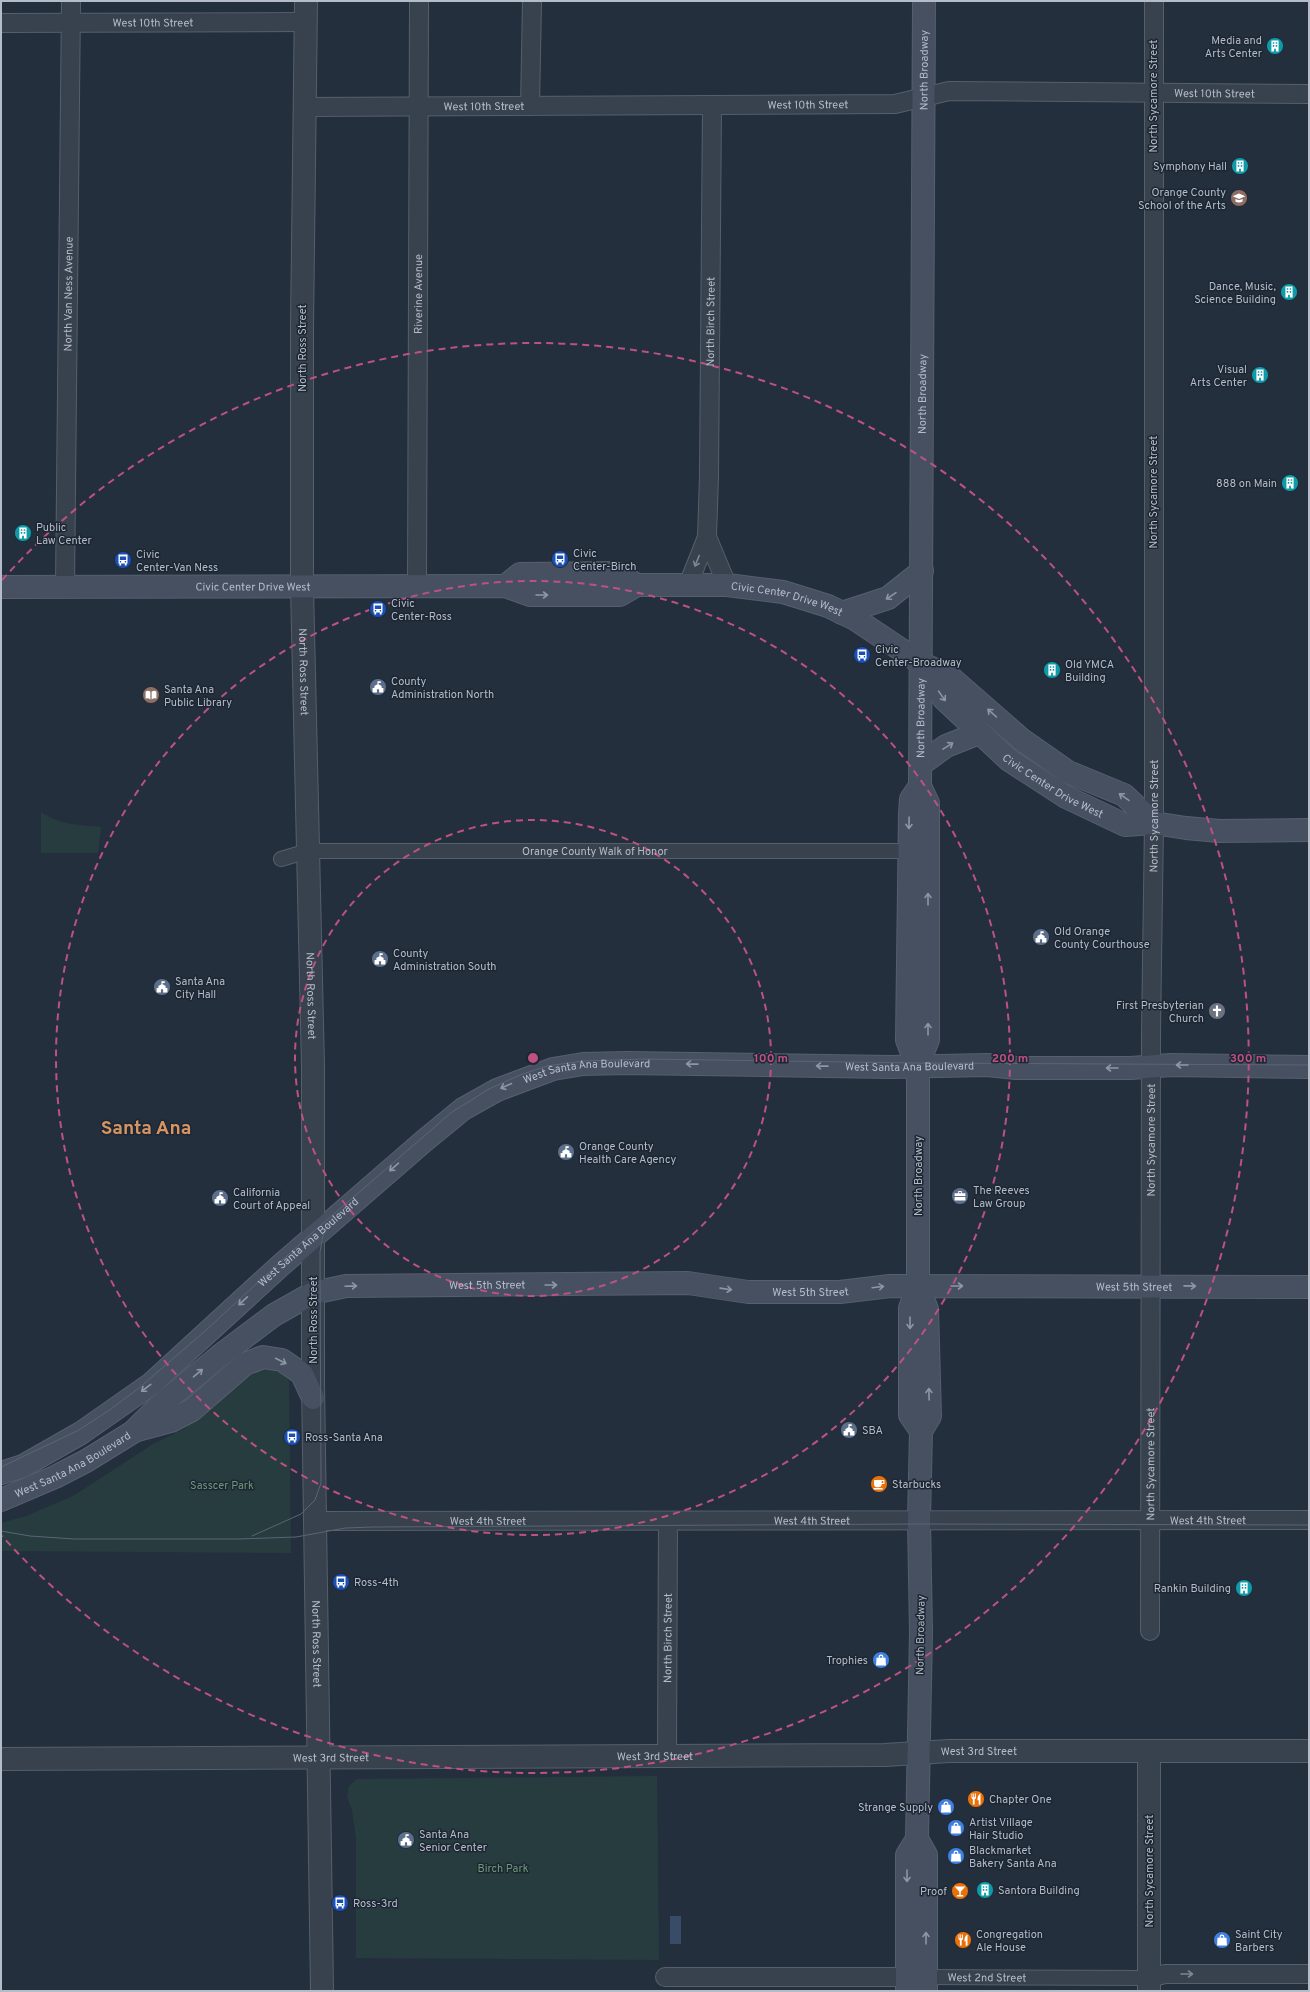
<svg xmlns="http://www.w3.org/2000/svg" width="1310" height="1992" viewBox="0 0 1310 1992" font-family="Overpass,sans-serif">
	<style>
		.green { fill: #263c3f }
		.water { fill: #394c67 }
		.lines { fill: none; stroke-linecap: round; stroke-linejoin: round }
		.pedestrian-casing { stroke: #565f6c; stroke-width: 16 }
		.minor-casing { stroke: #565f6c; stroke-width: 20 }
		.tertiary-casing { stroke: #565f6c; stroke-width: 24 }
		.secondary-casing { stroke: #565f6c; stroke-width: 24 }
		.pedestrian { stroke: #38414e; stroke-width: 14 }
		.minor { stroke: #38414e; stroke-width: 18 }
		.tertiary { stroke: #38414e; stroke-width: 22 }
		.secondary { stroke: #465061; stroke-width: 22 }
		.tram { stroke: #5a6575; stroke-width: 1 }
		.oneway { stroke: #7c8592 }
		.oneway2 { stroke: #8e96a5 }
		.ring { fill: none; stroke: #bd5182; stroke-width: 2; stroke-dasharray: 7 5 }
		.labels { text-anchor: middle; stroke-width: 3; stroke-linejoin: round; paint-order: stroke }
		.street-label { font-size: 11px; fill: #b4bcc9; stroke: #1d2633 }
		.poi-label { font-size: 11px; fill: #b4bcc9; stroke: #1d2633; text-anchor: start }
		.park-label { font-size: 11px; fill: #6b9a76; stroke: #1d2633 }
		.town-label { font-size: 19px; font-weight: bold; fill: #d59563; stroke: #1d2633 }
		.centre { fill: #bd5182; stroke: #1d2633; stroke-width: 2 }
		.ring-label { font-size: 12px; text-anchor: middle; font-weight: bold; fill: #bd5182; stroke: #1d2633; stroke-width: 3; stroke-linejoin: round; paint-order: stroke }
	</style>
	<rect width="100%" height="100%" fill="#242f3e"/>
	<!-- green -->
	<path class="green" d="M41,812C60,825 79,825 101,827L98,853H41Z
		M259,1367L277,1368L289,1381L291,1553L1,1551V1523L26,1516L73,1496L153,1444L184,1429Z
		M657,1776L659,1960L356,1958V1839L352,1810L347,1797L349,1786L357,1779Z"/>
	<!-- water -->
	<path class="water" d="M670,1916H681V1944H670Z"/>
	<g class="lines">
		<!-- pedestrian casing -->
		<g class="pedestrian-casing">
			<g id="pedestrian">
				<path id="s1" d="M281,859L308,851H909"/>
				<path id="s2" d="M926,1977L1149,1978"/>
			</g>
		</g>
		<!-- minor casing -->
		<g class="minor-casing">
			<g id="minor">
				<path id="s3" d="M1,23L305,22"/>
				<path d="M530,106L532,1"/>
				<path id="s4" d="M305,107L895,104L949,91L1309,94"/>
				<path d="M707,537L727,585"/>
				<path id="s5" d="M688,585L707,537L709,476L712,105"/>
				<path id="s6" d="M417,586L419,1"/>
				<path id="s7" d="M65,587L71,1"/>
				<path id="s8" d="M316,1521L1309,1520"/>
				<path id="s9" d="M1150,1631L1151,1033L1154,823V1"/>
				<path id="s10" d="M667,1755L668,1521"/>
				<path d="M665,1977H921"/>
				<path d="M1149,1978L1165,1974H1309"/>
			</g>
		</g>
		<!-- tertiary casing -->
		<g class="tertiary-casing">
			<g id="tertiary">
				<path id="s11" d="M306,1L302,327V587L313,1067V1384L322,1991"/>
				<path d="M1149,1751V1991"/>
				<path id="s12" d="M1,1759L885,1755L949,1751H1309"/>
			</g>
		</g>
		<!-- secondary casing -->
		<g class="secondary-casing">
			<g id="secondary">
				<path d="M505,586L520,574L617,573L637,585"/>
				<path id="s13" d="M1,587L505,586L530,595H620L637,585H727L783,592L828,606L855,619L921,663L950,677L1021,739L1068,772L1124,795L1154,823"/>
				<path d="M842,613L888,598L922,571"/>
				<path id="s14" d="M921,663L944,699L1009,760L1066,797L1125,825L1154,823L1186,828L1219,831L1309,830"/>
				<path d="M920,765L946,746L979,733"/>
				<path d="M920,786L911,799L910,813L907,1040L917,1066L918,1081V1286L910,1308V1415L921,1431"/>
				<path id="s15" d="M917,1066L928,1040V803L920,786L924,1"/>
				<path d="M918,1286L927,1309L930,1416L921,1431L919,1520L921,1632L917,1839L926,1855V1991"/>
				<path d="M134,1431L171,1421L192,1410L245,1364L263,1357L282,1360L302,1374L313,1398"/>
				<path id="s16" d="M1,1473L23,1466L81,1433L151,1384L281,1265L424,1141L463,1109L497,1090L553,1069L583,1064L627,1063L890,1067L987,1065L1016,1068H1131L1171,1065L1309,1067"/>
				<path id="s17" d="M1,1500L55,1477L86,1461L133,1432L158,1407L222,1354L274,1315L313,1293L346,1286L688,1283L748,1292H840L890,1286L1309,1287"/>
				<path d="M907,1991V1855L917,1839"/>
			</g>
		</g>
		<!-- pedestrian -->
		<use href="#pedestrian" class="pedestrian"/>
		<!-- minor -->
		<use href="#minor" class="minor"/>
		<!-- tertiary -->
		<use href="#tertiary" class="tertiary"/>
		<!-- secondary -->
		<use href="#secondary" class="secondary"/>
		<!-- tram -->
		<path class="tram" d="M1,1467L79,1430L111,1409L139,1388L205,1331L313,1232L452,1112L489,1089L520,1075L547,1066L583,1061L645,1059L916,1063L1309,1065
			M1,1531L30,1536L74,1539H239L296,1537L345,1528L373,1527L920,1524L1309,1525
			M252,1536L301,1514L315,1500L321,1483L320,1252L323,1235L332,1219"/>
	</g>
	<!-- one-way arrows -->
	<defs><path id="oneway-shaft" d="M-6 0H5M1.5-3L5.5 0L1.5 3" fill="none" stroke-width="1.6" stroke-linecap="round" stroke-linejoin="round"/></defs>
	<g class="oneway">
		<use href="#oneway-shaft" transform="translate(697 561) rotate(112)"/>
		<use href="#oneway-shaft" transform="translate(1187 1974)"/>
	</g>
	<g class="oneway2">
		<use href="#oneway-shaft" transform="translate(542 595)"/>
		<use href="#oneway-shaft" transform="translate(891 596) rotate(146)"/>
		<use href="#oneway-shaft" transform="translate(942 696) rotate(55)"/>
		<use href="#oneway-shaft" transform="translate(992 713) rotate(-138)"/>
		<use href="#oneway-shaft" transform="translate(948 746) rotate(-32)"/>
		<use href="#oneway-shaft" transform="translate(1124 797) rotate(-145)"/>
		<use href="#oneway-shaft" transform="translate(909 823) rotate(91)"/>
		<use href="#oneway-shaft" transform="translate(928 899) rotate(-90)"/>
		<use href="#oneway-shaft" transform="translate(928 1029) rotate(-90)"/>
		<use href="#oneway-shaft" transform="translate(692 1064) rotate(-179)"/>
		<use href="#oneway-shaft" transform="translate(1182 1065) rotate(180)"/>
		<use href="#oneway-shaft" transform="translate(822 1066) rotate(-179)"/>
		<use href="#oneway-shaft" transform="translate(1112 1068) rotate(180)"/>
		<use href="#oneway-shaft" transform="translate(506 1086) rotate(156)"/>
		<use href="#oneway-shaft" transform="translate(394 1167) rotate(139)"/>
		<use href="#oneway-shaft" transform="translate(551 1285)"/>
		<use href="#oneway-shaft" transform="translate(351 1286) rotate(-2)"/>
		<use href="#oneway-shaft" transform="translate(957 1286)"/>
		<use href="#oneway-shaft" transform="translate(1190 1286) rotate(1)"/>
		<use href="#oneway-shaft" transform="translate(878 1287) rotate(-7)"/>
		<use href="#oneway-shaft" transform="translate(726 1289) rotate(8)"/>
		<use href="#oneway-shaft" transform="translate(243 1301) rotate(137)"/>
		<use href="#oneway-shaft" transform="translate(910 1323) rotate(90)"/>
		<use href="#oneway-shaft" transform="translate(281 1361) rotate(27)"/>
		<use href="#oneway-shaft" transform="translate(198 1373) rotate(-40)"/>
		<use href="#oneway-shaft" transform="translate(146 1388) rotate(143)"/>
		<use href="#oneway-shaft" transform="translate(929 1394) rotate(-91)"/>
		<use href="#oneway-shaft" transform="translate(907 1876) rotate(90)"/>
		<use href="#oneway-shaft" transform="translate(926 1938) rotate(-90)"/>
	</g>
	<!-- distance rings -->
	<g class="ring">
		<circle cx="533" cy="1058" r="238"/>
		<circle cx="533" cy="1058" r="477"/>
		<path d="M2 580A715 715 0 1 1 2 1536"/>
	</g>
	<!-- icons -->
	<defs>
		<g id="building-disc" transform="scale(0.9)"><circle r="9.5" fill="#0f9aa8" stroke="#1d2633"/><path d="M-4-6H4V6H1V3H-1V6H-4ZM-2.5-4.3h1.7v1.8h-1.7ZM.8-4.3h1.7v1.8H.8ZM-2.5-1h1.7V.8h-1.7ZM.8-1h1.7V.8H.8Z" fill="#fff"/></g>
		<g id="school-disc" transform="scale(0.9)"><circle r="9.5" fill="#8d6e63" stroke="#1d2633"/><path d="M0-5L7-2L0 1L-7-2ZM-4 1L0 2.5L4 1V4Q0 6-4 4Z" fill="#fff"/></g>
		<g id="bus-disc" transform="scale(0.9)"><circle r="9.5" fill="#1a4fb4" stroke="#1d2633"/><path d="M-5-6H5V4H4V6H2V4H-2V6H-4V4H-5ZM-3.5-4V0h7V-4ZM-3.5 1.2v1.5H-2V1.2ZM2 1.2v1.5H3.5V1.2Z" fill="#fff"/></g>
		<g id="civic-disc" transform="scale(0.9)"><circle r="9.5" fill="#5c6f8a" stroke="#1d2633"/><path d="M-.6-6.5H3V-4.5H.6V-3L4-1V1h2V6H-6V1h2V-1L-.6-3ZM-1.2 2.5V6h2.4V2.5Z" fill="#fff"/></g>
		<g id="library-disc" transform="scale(0.9)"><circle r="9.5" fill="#8d6e63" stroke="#1d2633"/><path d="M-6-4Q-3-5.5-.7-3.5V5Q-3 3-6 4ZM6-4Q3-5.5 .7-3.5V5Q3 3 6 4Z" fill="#fff"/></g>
		<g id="church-disc" transform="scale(0.9)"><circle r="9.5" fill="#6b7280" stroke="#1d2633"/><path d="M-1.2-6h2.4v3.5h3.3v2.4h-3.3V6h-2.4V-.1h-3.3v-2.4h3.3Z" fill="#fff"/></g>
		<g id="office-disc" transform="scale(0.9)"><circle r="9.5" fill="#5c6f8a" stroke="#1d2633"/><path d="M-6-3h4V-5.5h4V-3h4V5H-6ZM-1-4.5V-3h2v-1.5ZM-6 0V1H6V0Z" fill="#fff"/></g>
		<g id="cafe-disc" transform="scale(0.9)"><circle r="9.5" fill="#e8710a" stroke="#1d2633"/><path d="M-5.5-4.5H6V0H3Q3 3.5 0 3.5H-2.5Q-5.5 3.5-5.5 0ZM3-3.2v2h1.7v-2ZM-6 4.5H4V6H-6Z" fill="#fff"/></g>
		<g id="shop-disc" transform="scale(0.9)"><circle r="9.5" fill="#3f7fe0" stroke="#1d2633"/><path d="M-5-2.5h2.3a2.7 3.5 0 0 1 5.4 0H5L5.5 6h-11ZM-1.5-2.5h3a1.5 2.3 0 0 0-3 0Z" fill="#fff"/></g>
		<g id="restaurant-disc" transform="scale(0.9)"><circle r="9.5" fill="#e8710a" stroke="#1d2633"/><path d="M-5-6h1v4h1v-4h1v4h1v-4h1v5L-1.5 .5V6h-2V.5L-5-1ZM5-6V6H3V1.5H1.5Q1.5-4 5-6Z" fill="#fff"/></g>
		<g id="bar-disc" transform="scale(0.9)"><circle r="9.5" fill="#e8710a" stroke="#1d2633"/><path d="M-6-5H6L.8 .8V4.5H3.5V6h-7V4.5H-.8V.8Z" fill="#fff"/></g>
	</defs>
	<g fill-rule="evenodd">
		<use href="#building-disc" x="1275" y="46"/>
		<use href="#building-disc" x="1240" y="166"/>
		<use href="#school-disc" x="1239" y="198"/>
		<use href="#building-disc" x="1289" y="292"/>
		<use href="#building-disc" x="1260" y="375"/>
		<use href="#building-disc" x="1290" y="483"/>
		<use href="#building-disc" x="23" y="533"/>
		<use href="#bus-disc" x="560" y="559"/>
		<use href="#bus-disc" x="123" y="560"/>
		<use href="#bus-disc" x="378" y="609"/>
		<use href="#bus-disc" x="862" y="655"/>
		<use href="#building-disc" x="1052" y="670"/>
		<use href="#civic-disc" x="378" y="687"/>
		<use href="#library-disc" x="151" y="695"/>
		<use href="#civic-disc" x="1041" y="937"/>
		<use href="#civic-disc" x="380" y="959"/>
		<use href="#civic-disc" x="162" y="987"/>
		<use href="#church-disc" x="1217" y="1011"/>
		<use href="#civic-disc" x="566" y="1152"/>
		<use href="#office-disc" x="960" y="1196"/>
		<use href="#civic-disc" x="220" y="1198"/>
		<use href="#civic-disc" x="849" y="1430"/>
		<use href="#bus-disc" x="292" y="1437"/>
		<use href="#cafe-disc" x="879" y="1484"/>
		<use href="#bus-disc" x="341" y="1582"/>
		<use href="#building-disc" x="1244" y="1588"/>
		<use href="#shop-disc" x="881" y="1660"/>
		<use href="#restaurant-disc" x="976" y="1799"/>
		<use href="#shop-disc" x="946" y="1807"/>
		<use href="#shop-disc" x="956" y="1828"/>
		<use href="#civic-disc" x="406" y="1840"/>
		<use href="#shop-disc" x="956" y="1856"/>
		<use href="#building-disc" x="985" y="1890"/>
		<use href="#bar-disc" x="960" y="1891"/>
		<use href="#bus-disc" x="340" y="1903"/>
		<use href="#restaurant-disc" x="963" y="1940"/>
		<use href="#shop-disc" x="1222" y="1940"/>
	</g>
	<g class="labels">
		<!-- street labels -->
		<g class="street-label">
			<text dy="4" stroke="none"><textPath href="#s3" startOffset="152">West 10th Street</textPath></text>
			<text dy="4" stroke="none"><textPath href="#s15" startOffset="1000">North Broadway</textPath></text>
			<text dy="4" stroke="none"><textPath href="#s4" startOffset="911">West 10th Street</textPath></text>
			<text transform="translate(1153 96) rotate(-90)" y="4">North Sycamore Street</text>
			<text dy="4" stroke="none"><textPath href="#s4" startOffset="503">West 10th Street</textPath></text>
			<text dy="4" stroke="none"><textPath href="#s4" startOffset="179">West 10th Street</textPath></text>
			<text dy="4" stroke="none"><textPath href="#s7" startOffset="293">North Van Ness Avenue</textPath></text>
			<text dy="4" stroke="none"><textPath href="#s6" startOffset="292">Riverine Avenue</textPath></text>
			<text dy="4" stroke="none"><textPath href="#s5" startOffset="267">North Birch Street</textPath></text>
			<text transform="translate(302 348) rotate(-90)" y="4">North Ross Street</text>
			<text dy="4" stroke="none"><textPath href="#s15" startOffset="676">North Broadway</textPath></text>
			<text transform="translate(1153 492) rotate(-90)" y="4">North Sycamore Street</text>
			<text dy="4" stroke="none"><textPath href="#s13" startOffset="252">Civic Center Drive West</textPath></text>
			<text dy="4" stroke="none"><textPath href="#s13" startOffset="792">Civic Center Drive West</textPath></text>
			<text dy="4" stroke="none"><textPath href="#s11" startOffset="671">North Ross Street</textPath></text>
			<text dy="4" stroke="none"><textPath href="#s15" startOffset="352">North Broadway</textPath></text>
			<text dy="4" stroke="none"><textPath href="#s14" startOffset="183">Civic Center Drive West</textPath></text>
			<text dy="4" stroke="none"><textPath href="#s9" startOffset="815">North Sycamore Street</textPath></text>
			<text dy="4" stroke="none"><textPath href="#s1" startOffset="315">Orange County Walk of Honor</textPath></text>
			<text dy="4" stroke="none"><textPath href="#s11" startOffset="995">North Ross Street</textPath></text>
			<text dy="4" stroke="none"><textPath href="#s16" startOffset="1047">West Santa Ana Boulevard</textPath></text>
			<text dy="4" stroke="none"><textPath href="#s16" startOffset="723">West Santa Ana Boulevard</textPath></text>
			<text dy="4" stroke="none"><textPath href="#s9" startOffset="491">North Sycamore Street</textPath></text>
			<text transform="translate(918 1176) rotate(-90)" y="4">North Broadway</text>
			<text dy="4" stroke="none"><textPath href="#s16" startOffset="387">West Santa Ana Boulevard</textPath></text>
			<text dy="4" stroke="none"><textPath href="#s17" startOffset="552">West 5th Street</textPath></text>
			<text dy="4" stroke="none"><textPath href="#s17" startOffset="1200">West 5th Street</textPath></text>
			<text dy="4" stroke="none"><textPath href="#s17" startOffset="876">West 5th Street</textPath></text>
			<text transform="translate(313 1320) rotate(-90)" y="4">North Ross Street</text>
			<text dy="4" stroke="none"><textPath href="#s17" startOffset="80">West Santa Ana Boulevard</textPath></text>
			<text dy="4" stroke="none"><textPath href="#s9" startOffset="167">North Sycamore Street</textPath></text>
			<text dy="4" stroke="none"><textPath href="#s8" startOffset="892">West 4th Street</textPath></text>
			<text dy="4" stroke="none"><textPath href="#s8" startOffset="496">West 4th Street</textPath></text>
			<text dy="4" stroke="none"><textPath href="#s8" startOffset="172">West 4th Street</textPath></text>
			<text transform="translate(920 1635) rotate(-89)" y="4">North Broadway</text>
			<text dy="4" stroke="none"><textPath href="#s10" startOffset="117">North Birch Street</textPath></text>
			<text dy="4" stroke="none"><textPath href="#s11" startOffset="1643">North Ross Street</textPath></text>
			<text dy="4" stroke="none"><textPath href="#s12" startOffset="978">West 3rd Street</textPath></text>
			<text dy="4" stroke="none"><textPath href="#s12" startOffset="654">West 3rd Street</textPath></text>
			<text dy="4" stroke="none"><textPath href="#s12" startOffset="330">West 3rd Street</textPath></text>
			<text transform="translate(1149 1871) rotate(-90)" y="4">North Sycamore Street</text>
			<text dy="4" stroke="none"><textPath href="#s2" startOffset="61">West 2nd Street</textPath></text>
		</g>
		<!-- poi labels -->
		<g class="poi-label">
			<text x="1262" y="44" text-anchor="end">Media and<tspan x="1262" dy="13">Arts Center</tspan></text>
			<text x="1227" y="170" text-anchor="end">Symphony Hall</text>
			<text x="1226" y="196" text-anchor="end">Orange County<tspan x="1226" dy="13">School of the Arts</tspan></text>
			<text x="1276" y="290" text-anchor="end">Dance, Music,<tspan x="1276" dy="13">Science Building</tspan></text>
			<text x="1247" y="373" text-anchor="end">Visual<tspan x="1247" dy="13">Arts Center</tspan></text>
			<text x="1277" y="487" text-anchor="end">888 on Main</text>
			<text x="36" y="531">Public<tspan x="36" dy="13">Law Center</tspan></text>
			<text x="573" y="557">Civic<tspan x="573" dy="13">Center-Birch</tspan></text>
			<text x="136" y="558">Civic<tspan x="136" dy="13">Center-Van Ness</tspan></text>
			<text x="391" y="607">Civic<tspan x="391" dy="13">Center-Ross</tspan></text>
			<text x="875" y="653">Civic<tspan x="875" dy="13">Center-Broadway</tspan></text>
			<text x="1065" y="668">Old YMCA<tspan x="1065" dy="13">Building</tspan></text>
			<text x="391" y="685">County<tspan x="391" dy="13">Administration North</tspan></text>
			<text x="164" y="693">Santa Ana<tspan x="164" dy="13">Public Library</tspan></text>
			<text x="1054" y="935">Old Orange<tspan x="1054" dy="13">County Courthouse</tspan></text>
			<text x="393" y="957">County<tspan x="393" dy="13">Administration South</tspan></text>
			<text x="175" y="985">Santa Ana<tspan x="175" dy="13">City Hall</tspan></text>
			<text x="1204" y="1009" text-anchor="end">First Presbyterian<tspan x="1204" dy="13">Church</tspan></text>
			<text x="579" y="1150">Orange County<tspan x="579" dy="13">Health Care Agency</tspan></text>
			<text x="973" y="1194">The Reeves<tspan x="973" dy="13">Law Group</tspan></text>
			<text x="233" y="1196">California<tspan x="233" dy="13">Court of Appeal</tspan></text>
			<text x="862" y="1434">SBA</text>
			<text x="305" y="1441">Ross-Santa Ana</text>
			<text x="892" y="1488">Starbucks</text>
			<text x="354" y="1586">Ross-4th</text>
			<text x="1231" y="1592" text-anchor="end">Rankin Building</text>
			<text x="868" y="1664" text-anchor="end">Trophies</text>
			<text x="989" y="1803">Chapter One</text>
			<text x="933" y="1811" text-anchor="end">Strange Supply</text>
			<text x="969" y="1826">Artist Village<tspan x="969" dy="13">Hair Studio</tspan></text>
			<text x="419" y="1838">Santa Ana<tspan x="419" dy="13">Senior Center</tspan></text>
			<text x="969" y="1854">Blackmarket<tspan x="969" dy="13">Bakery Santa Ana</tspan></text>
			<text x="998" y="1894">Santora Building</text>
			<text x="947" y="1895" text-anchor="end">Proof</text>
			<text x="353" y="1907">Ross-3rd</text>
			<text x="976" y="1938">Congregation<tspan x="976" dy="13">Ale House</tspan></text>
			<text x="1235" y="1938">Saint City<tspan x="1235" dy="13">Barbers</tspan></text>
		</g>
		<!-- park labels -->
		<g class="park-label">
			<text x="222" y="1489">Sasscer Park</text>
			<text x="503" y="1872">Birch Park</text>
		</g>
		<!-- town labels -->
		<g class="town-label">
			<text x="146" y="1134">Santa Ana</text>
		</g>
	</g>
	<circle cx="533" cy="1058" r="6" class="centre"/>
	<g class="ring-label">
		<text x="771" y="1062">100 m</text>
		<text x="1010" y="1062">200 m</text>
		<text x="1248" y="1062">300 m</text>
	</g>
	<!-- border -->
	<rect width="1310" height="1992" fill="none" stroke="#b4bcc9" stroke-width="4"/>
</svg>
